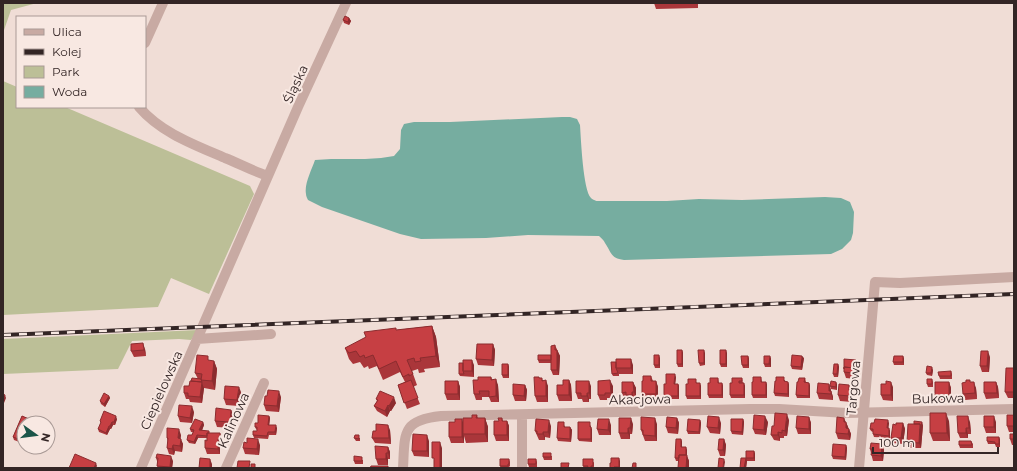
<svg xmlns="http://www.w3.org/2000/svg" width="1017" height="471" viewBox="0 0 1017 471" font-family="Montserrat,sans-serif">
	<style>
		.green { fill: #bcbf97 }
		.water { fill: #76ada0 }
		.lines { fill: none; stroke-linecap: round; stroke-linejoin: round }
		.minor { stroke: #c8aaa3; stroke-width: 10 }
		.rail-casing { stroke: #332525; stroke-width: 4 }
		.rail { stroke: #f8e8e2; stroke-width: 2.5; stroke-dasharray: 8; stroke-linecap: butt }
		.wall { fill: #aa363a }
		.shaded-wall { fill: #8b2c2f }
		.building { fill: #c63f43; stroke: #8b2c2f }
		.labels { text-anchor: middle; stroke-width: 4; stroke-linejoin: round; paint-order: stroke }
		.street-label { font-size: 13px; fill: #332525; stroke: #f8e8e2 }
	</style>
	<rect width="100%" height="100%" fill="#f0ddd6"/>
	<!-- green -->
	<path class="green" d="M3,3H37L11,10L3,33Z
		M3,81L17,87V107H65L250,186L254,194L209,294L171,278L158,307L3,315Z
		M198,330L191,340L179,339L132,341L118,369L3,374V339Z"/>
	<!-- water -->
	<path class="water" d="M562,117H570L577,119L580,125C581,139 583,190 591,198C592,199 596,201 597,201H667L699,199L742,200L825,197L841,198L850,202L854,212L853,233L851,240L842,249L831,254L624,260C610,258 612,253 605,243C604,240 601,238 599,236L528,235L486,238L421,239L400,234L322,207L308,200C307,198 306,196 306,194C304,184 312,169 315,160L331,159H365L381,158L394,156L400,149L401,130L404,124L414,122H450Z"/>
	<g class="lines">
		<!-- minor -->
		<path class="minor" d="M145,43L163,3
			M139,107C161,133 195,145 225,158C240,164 253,171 268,176
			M197,339L271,334
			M141,468L268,176L298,107L346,3
			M226,468L264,383
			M403,468C405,434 401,420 441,416L750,409H779L847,413L1014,409
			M522,468V415
			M859,468L875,282L900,283L1014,277"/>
		<!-- rail casing -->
		<g class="rail-casing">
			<path id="rail" d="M3,335L1014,294"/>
		</g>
		<!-- rail -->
		<use href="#rail" class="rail"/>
	</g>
	<!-- wall -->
	<path class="wall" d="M654,3H698V8L656,9Z
		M349,18L351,21L349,25L344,23L343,20Z
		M432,326L436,337L440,367L424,369L425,372L419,373L418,369L412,371L417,385L413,387L420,404L407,409L398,385L405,382L400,372L383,380L377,366L369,369L368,366L364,368L360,362L353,364L349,359L345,348L396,330Z
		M493,344L495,350L494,366L478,365L476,359Z
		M555,345L560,356L559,375H553L551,370V363H539L538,360L551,355Z
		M145,349L146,356L134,357L131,351Z
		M682,350L683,353V367H678L677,364Z
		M705,353V365L700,366L699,363Z
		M727,353V367H721L720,364Z
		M748,356L749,359V368H743L742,365Z
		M770,356L771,359V367H765L764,364Z
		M903,356L904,359V365H894L893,362Z
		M990,357L989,372H982L980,366Z
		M660,358V368H655L654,365Z
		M804,358L802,370L792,369L791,366Z
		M856,360L857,363L855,379L846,378L844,372Z
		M210,361H214L217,369L215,390L204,388L202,403L190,402L189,399H186L184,393L189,386L191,381L198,379L195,373Z
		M611,362L633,365V374H619V376H613L612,374Z
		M459,363L474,365V377L460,376L459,374Z
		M508,364L509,367V378H503L502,375Z
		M838,364L839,367L838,377H834L833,374Z
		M1014,368V398H1008L1005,392Z
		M933,370L932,376L927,375L926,373Z
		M951,371L952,374V379H940L939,376Z
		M651,376L653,381H656L658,387V400H644L642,394L643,381Z
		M491,377L492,379L498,385L499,402H491L489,397H482V400H476L474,394L478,380Z
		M676,377L675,384H678L679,386V399H665L664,396L666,384Z
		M761,377L762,382H766L767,385V398H753L752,395L753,382Z
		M539,378L543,380L548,386V402H537L535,396Z
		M718,378L719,383H722L723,386V398H709L708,395L710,383Z
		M742,378L743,383L745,386V398H731L730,395L732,383Z
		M805,378L806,382L809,383L810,386V398H797L796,395L798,382Z
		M932,379L933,382V387H928L927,384Z
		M569,380L571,385L572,401H559L557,395L563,385Z
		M785,380V382H788L789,385V397L775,396L774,393L776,381Z
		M458,381L460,387V400H447L445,394Z
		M633,382L636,388V398H634V401H629L628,398H624L622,393Z
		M697,382V383L701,386V399H687L686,396Z
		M949,382L951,388V401L937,402L935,396Z
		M971,382L976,388L977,399L965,400L963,394Z
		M996,382L998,387L999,398L986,399L984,393Z
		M829,384L833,397V400L819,399L817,393Z
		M837,384V390L831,389L830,386Z
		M525,385L527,390L526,401H515L513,395Z
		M849,385L853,396L852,402L840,401L838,395Z
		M591,386V399H589V402H583L582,399H578L576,393Z
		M613,386V398H607V400H600L598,395Z
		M893,387V401L883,400L881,395Z
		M241,392L239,406L226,405L224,399Z
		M109,396L110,398L105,407L101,404L100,401Z
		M281,397L279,412L266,411L264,405Z
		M376,399L396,403L391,411H390L387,417L377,411L374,406L377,401Z
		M231,410L233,415L232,428L217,427L215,421Z
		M194,412L192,423L180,422L178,416Z
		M477,415L478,418H485L488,427V442L466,443L464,436V443H451L449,437L463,423Z
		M1014,415V432H1009L1007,426Z
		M22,416L29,419L30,422V423H24V438L22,443L14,440L13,437Z
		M269,416L270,418L269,425L277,428L276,435H269L268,439L254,438L253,435L257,431V430L256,429L255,427L258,423Z
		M809,417L811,423V434H798L796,428Z
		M502,418L503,421H507L509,426V441H496L494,435L499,421Z
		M677,418L679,423L678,434L668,433L666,427Z
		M117,419L115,425H113L111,429H110L107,435L99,432L98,429L101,424L100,421Z
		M743,419L744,422L743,435L732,434L731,431Z
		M700,420L701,423L700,434H688L687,431Z
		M789,420L787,436H784V438H780V441L774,440L771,435L774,426Z
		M949,421L950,441H933L930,433Z
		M203,422L204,425L202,430L210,433L222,439V444H220V454H207L205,448L207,438H198L195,444L189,443L187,440L192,435L193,432H191L190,429Z
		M768,422L766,435L755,434L753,429Z
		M846,422L851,434L850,440L838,439L836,433Z
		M970,422L971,434H968V438H960L958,433Z
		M996,422V433H986L984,427Z
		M721,423L720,434L710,433L707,427Z
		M874,423H889L888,428L890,431V438L874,437L873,434V432L871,431L870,429Z
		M903,423L905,429L903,444L893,443L891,438L896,425Z
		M633,424L632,434H630V439H621L619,433Z
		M657,424V441H645L641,430Z
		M565,425V427H570L572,430L571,442L558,441L557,438Z
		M591,425V427L592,430V442L579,441L578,439Z
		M611,425V435H599L597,429Z
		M923,425L921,448H910L907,442Z
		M551,426L550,438L545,437V440H539L535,431Z
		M390,430L391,444L375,443L372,438L376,431Z
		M1014,434V445H1012L1010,439Z
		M181,435L180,439L183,444L182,452L175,451L174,455L169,454L167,448L168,442L167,438Z
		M354,438H360V441H356Z
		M681,439L682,442V447L687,450V456L689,461H676L675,458Z
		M724,439L726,445L725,456H720L718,450Z
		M1000,439V447H996L995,444H988L987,441Z
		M429,441V457L414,456L412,451Z
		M971,441L973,444V448H960L959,445Z
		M882,444L884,450L883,461H873L870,449Z
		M260,445L259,455L245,454L243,448Z
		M846,445L847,448L846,460L833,459L832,456Z
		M388,447L390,452V459H388V465H378L376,459Z
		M754,451L755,454V461H747L746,468H740L746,458Z
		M552,456V460H544L543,457Z
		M156,458L173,461L172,468H158L157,466V461Z
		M509,459L510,462V467L509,466V468H501L500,466Z
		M536,459L537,462V467H529L528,464Z
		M363,460V464H355L354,461Z
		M594,462V468H584L583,466Z"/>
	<!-- shaded-wall -->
	<path class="shaded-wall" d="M349,18L351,21L349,25L348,22Z
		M432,326L436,337L440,367L436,356Z
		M143,343L145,349L146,356L144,350Z
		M493,344L495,350L494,366L492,360Z
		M557,350L560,356L559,375L557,370Z
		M682,350L683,353V367L682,364Z
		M704,350L705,353V365L704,363Z
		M726,350L727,353V367L726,364Z
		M988,351L990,357L989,372L987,366Z
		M659,355L660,358V368L659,365Z
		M748,356L749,359V368L748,365Z
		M770,356L771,359V367L769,364Z
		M802,356L804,358L802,370L801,367Z
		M903,356L904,359V365L903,362Z
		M631,359L633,365V374L631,368Z
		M472,360L474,365V377L472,371Z
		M856,360L857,363L856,373L855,370Z
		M214,361L217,369L215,390L212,381Z
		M508,364L509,367V378L508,375Z
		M838,364L839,367L838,377L837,374Z
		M932,367L933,370L932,376L931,373Z
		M854,368L856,373L855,379L853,373Z
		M675,374L676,377L675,386L674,384Z
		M496,379L498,385L499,402L496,396Z
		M546,380L548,386V402L546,396Z
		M569,380L571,385L572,401L569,395Z
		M610,380L613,386V398L611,393Z
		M458,381L460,387V400L458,394Z
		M589,381L591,386V399L589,393Z
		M656,381L658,387V400L656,394Z
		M633,382L636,388V398L634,392Z
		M766,382L767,385V398L766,395Z
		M788,382L789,385V397L788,394Z
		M836,382L837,384V390L836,387Z
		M891,382L893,387V401L891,395Z
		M949,382L951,388V401L949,395Z
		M974,382L976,388L977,399L975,393Z
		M996,382L998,387L999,398L997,393Z
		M202,383L204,388L202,403L200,397Z
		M700,383L701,386V399L700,396Z
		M722,383L723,386V398L722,395Z
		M744,383L745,386V398L744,395Z
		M809,383L810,386V398L809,396Z
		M678,384L679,386V399L678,396Z
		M829,384L833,397V400L831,394L829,391Z
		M525,385L527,390L526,401L524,396Z
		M849,385L853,396L852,402L850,396L849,390Z
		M239,387L241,392L239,406L237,400Z
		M279,391L281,397L279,412L277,406Z
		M632,392L634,398V401L632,395Z
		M587,393L589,399V402L587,396Z
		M5,395L6,398L4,403L3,401Z
		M109,396L110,398L105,407L104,404Z
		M394,397L396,403L391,411L389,406Z
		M388,405L390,411L387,417L385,411Z
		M192,406L194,412L192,423L190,418Z
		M231,410L233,415L232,428L230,422Z
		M946,413L949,421L950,441L947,433Z
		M787,414L789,420L787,436L785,431Z
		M116,416L117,419L115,425L114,422Z
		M269,416L270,418L269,427L268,425Z
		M765,416L768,422L766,435L764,430Z
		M968,416L970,422L971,434L969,428Z
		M994,416L996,422V433L994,427Z
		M719,417L721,423L720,434L718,428Z
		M809,417L811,423V434L809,429Z
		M485,418L488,427V442L485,434Z
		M631,418L633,424L632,434L630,428Z
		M655,418L657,424V441L655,436Z
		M677,418L679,423L678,434L676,428Z
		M844,418L848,427V434L844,422Z
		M462,419L464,425L463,434L464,436V443L462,437Z
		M609,419L611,425V435L608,430Z
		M743,419L744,422L743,435L742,432Z
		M549,420L551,426L550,438L548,432Z
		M700,420L701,423L700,434L699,432Z
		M888,420L889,423L888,431L887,428Z
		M507,421L509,426V441L507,435Z
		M112,422L113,425L111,429L110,426Z
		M203,422L204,425L201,433L199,430Z
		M922,422L923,425L921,448L919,443L920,424Z
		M903,423L905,429L903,444L901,438Z
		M276,425L277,428L276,435L275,432Z
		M388,425L390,430L391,444L389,438Z
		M109,426L110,429L107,435L106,433Z
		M570,427L572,430L571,442L570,439Z
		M591,427L592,430V442L591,439Z
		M628,428L630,434V439L628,433Z
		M889,428L890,431V438L889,436Z
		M966,428L968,434V438L966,433Z
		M179,429L181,435L180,444L178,438Z
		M849,429L851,434L850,440L848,434Z
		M24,432V438L22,443L21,440Z
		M543,432L545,437V440L543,434Z
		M778,432L780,438V441L778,435Z
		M220,433L222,439V444L220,439Z
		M197,435L198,438L195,444L194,442Z
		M427,435L429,441V457L427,451Z
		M999,437L1000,439V447L999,444Z
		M181,439L183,444L182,452L180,446Z
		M218,439L220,444V454L218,449Z
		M258,439L260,445L259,455L257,449Z
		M681,439L682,442V450L681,447Z
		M724,439L726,445L725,456L723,450Z
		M440,442L442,448V468H440Z
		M882,444L884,450L883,461L881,456Z
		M173,445L175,451L174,455L172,449Z
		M846,445L847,448L846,460L845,457Z
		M388,447L390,452V459L388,453Z
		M686,447L687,450V456L689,461V468H686Z
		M754,451L755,454V461L754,458Z
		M386,453L388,459V465L386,459Z
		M171,456L173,461L172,468H170V467Z
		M619,458L620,461V468L619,467Z
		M746,458L747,461L746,468H744Z
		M210,459L212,464V468H210Z
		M724,459L725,462L724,468H723Z
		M96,463L97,466L96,468H94Z"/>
	<!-- building -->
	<path class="building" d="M345,16L349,18L348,22L343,20Z
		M432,326L436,356L420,358L421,361L415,362L414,358L407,360L413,374L409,376V374L403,377L396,361L379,369L373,355L365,358L364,355L360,357L356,351L349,353L345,348L366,337L364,332L396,328V330Z
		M143,343L144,350L131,351V344Z
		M477,344H493L492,360L476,359Z
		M555,345V350H557V370H551V346Z
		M677,350H682V364H677Z
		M698,350H704V363H699Z
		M720,350H726V364H720Z
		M981,351H988L987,366H980Z
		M197,355L208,356V360L214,361L212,381L201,380L202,374L195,373Z
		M538,355H551V360H538Z
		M654,355H659V365H654Z
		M792,355L802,356L801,367L791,366Z
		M741,356H748V365H742Z
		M764,356H770L769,364H764Z
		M894,356H903V362H893Z
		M616,359H631V368H616Z
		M844,359L856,360L855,370L854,368L844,367V369Z
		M463,360H472V371H463Z
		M611,362H616V368L618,373L612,374Z
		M459,363H463V371L464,374H459Z
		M502,364H508V375H502Z
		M834,364H838L837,374H833Z
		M927,366L932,367L931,373H926Z
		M844,367L854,368L853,373L844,372Z
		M1006,368H1014V392H1005Z
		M951,371V376H939L938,372Z
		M666,374H675L674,384H678V396H664V384H666Z
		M643,376H651V381H656V394H642V381H643Z
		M478,377H491V380L496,379V396L489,397V391H479L480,394H474L473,380H478Z
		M534,377H539V378H542V381L546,380V396H535Z
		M753,377H761V382H766V395H752V382H753Z
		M776,377H784V381L788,382V394L774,393L775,381H776Z
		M192,378L201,379L202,382L191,381Z
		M710,378H718V383H722V395H708V383H710Z
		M732,378H742V381H739V383H744V395H730V383H732Z
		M799,378H805L804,382L809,383V396L796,395L797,382H798Z
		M688,379H696V383H700V396H686V384H688Z
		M927,379H932V384H927Z
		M411,380L418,398L404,403L398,385Z
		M563,380H569V395H557V385H563Z
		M610,380L611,393H605V395H598V381Z
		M966,380H970V382H974L975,393L963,394L962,383L966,382Z
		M190,381L202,382L200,397L188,396V393H184V386H189Z
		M445,381H458V394H445Z
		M576,381H589V393H587V396H581V393H576Z
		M831,381L836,382V387L830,386Z
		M886,381L891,382V395H881V384H886Z
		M622,382H633L634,392H632V395H626V392L622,393Z
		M935,382H949V395L935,396Z
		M984,382H996L997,393H984Z
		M818,383L829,384V391H831V394L817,393Z
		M513,384L525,385L524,396L513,395Z
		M839,384L849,385V390H851L850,396L838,395Z
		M225,386L239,387L237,400L224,399Z
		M268,390L279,391L277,406L264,405L265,396H267Z
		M380,391L394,397L389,406L388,405L385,411L374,406L378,400L376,399Z
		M104,393L109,396L104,404L100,401Z
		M3,394L5,395L3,401Z
		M179,405L192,406L190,418L178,416Z
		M216,408L231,410L230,422L215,421Z
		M104,411L116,416L114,422H112L110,426H109L106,433L98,429L101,422L100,421Z
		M775,413L787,414L785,431L782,430V433L778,432V435H771L772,426H774Z
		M930,413H946L947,433H930Z
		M258,415L269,416L268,425H276L275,432H268L267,436L253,435V431H257V427H255V423H258Z
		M472,415H477L476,418H485V434H463V418H472Z
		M754,415L765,416L764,430L753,429Z
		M1007,415H1014V426H1007Z
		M22,416L29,419L28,423H24V432L21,440L13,437Z
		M708,416L719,417L718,428L707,427Z
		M797,416L809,417V429L796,428Z
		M957,416H968L969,428H966V433H958Z
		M984,416H994V427H984Z
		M641,417L655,418V436L643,435V430H641Z
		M667,417L677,418L676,428L666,427Z
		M837,417L844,418V422H846V428L849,429L848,434L836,433Z
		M498,418H502V421H507V435H494V421H499Z
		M619,418H631L630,428H628V433H619Z
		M195,419L203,422L199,430L209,431V433H207V436L197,435L194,442L187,440L188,435H192L194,430L190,429Z
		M455,419H462V437H449V422H455Z
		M536,419L549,420L548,432H543V434H537V431H535Z
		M598,419H609L608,430L597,429Z
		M688,419L700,420L699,432L687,431Z
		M731,419H743L742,432L731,431Z
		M875,419L888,420L887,428H889V436L873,434V429H870L871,423H874Z
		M914,421L922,422L921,427L920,424H914Z
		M558,422H564V427H570V439L557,438Z
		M578,422H590V427H591V439H578Z
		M896,423H903L901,438H891L893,424L896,425Z
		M376,424L388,425L389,438H372L373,431H376Z
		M908,424H920L919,443L907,442Z
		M167,428L179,429L178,438L181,439L180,446L173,445L172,449L167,448L168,438H167Z
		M207,433H220V439H218V449L205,448V440L207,441Z
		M413,434L427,435V451H412Z
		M1010,434H1014V439H1010Z
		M355,435H359V439L354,438Z
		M987,437H999V444H995V442L987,441Z
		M247,438L258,439L257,449L243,448L244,442L247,443Z
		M676,439H681V447H686V455H679V458H675Z
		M719,439H724L723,450H718Z
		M959,441H971L972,445H959Z
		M432,442H440V468H434V458H432Z
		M871,443L882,444L881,456L871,455L872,449H870Z
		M833,444L846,445L845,457L832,456Z
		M375,446L388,447V453H386V459H376Z
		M746,451H754V458H746L744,468H740L741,458H746Z
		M543,453H551V457H543Z
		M75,454L96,463L94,468H69Z
		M157,454L171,456L170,467L157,466L158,458H156Z
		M679,455H687L686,468H678Z
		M354,456L362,457V461H354Z
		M200,458L210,459V468H199Z
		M611,458H619V467H614V468H610V463H611Z
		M719,458L724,459L723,468H718Z
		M500,459H509V464H508V466H500Z
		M528,459H536V464H528Z
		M583,459H593V466H591V468H587L588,466H583Z
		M238,461H250L249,468H237Z
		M561,463H569L568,468H561Z
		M633,463H636V468H632Z
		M251,464H255V468H251Z
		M371,466H388V468H370Z"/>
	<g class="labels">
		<!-- street labels -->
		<g class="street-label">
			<text transform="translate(295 84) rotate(-65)" y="5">Śląska</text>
			<text transform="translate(853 388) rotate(-85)" y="5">Targowa</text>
			<text transform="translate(161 390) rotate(-66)" y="5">Ciepielowska</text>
			<text transform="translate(938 398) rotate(-1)" y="5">Bukowa</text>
			<text transform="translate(640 399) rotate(-1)" y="5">Akacjowa</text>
			<text transform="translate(233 420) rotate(-66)" y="5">Kalinowa</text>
		</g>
	</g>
	<!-- border -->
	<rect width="1017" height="471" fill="none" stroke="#332525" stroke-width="8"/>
	<!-- legend -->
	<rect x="16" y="16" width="130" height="92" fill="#f8e8e2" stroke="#a99a96"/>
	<rect x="24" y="29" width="20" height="6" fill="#c8aaa3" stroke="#a99a96"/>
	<text x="52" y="36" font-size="12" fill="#332525">Ulica</text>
	<rect x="24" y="49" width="20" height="6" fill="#332525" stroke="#a99a96"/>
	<text x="52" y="56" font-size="12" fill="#332525">Kolej</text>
	<rect x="24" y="66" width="20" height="12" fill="#bcbf97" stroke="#a99a96"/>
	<text x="52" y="76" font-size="12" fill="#332525">Park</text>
	<rect x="24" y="86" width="20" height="12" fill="#76ada0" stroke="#a99a96"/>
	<text x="52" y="96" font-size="12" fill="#332525">Woda</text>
	<!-- north arrow -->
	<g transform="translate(36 435) rotate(104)"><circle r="19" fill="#f8e8e2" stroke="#a99a96"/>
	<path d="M0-3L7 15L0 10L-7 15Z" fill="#1b5448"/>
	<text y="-6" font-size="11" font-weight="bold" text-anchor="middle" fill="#332525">N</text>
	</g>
	<!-- scale -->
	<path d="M873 447v6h125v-6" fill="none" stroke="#332525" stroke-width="2"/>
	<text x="879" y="447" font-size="12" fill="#332525" stroke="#f8e8e2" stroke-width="3" paint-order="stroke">100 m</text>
</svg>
